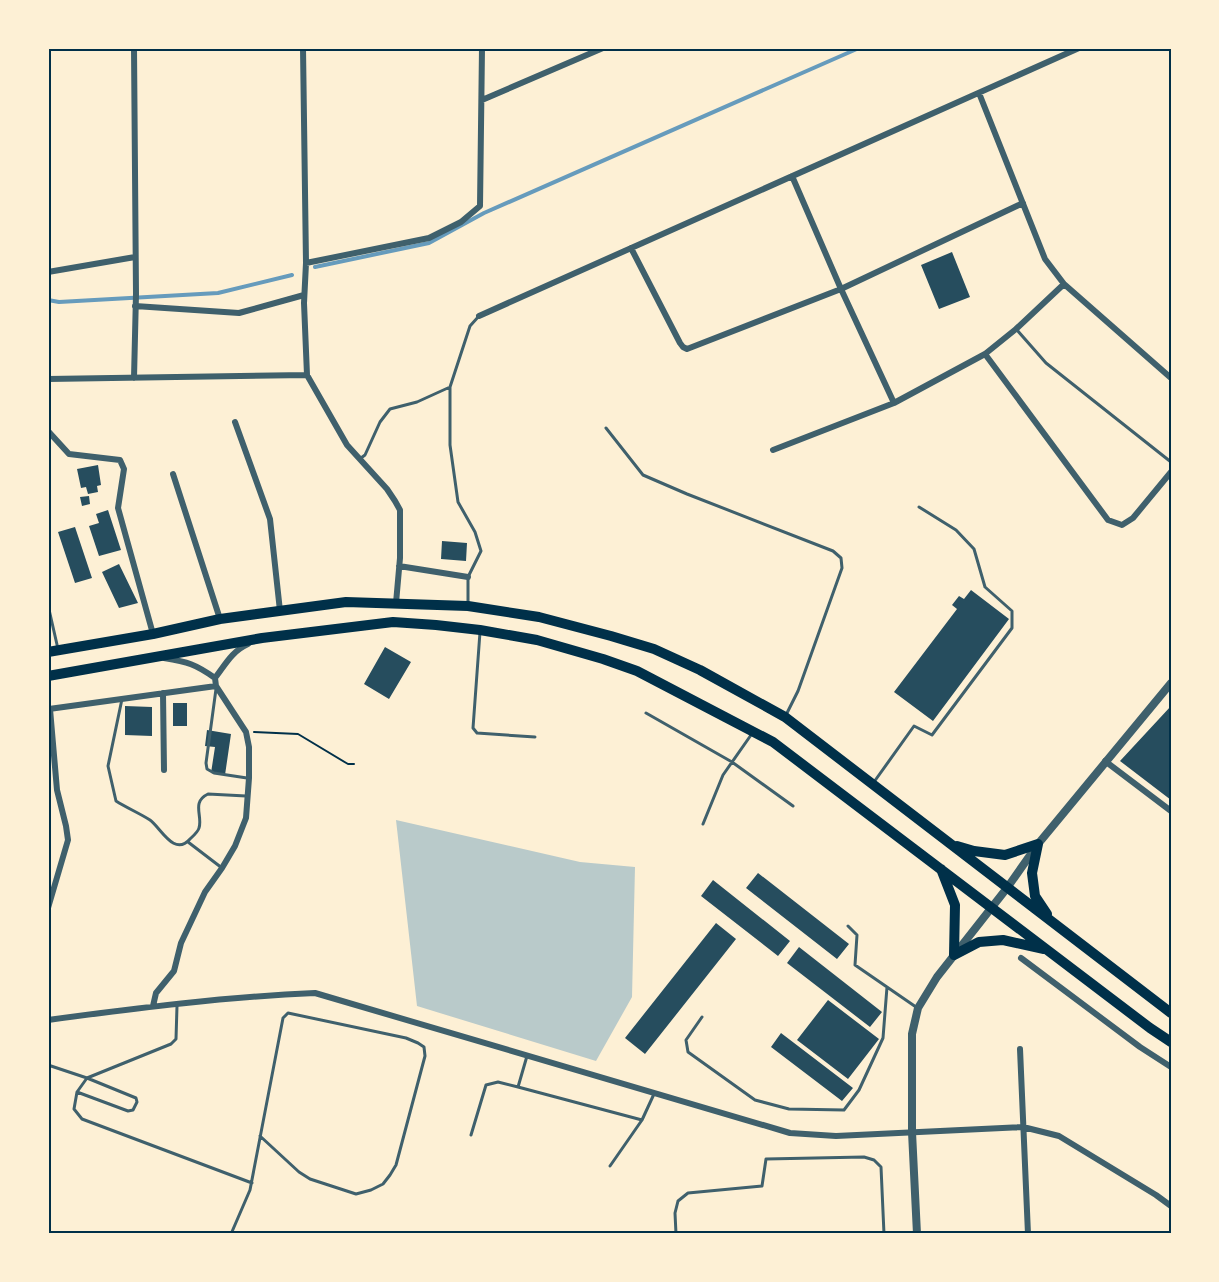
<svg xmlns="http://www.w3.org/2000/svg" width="1219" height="1282" viewBox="0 0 1219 1282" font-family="'PT Sans',sans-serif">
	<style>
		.green { fill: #b9caca }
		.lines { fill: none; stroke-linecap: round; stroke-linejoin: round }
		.stream { stroke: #669bbc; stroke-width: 4 }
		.building { fill: #264d5e }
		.path { stroke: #003049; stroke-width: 2 }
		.service { stroke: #3f606c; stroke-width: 3 }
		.minor { stroke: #3f606c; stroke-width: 6 }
		.tertiary { stroke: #3f606c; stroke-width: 8 }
		.trunk { stroke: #003049; stroke-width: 10 }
		.neatline { fill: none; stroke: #003049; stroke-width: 2 }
	</style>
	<rect width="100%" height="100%" fill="#fdf0d5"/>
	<!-- green -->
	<path class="green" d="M396,820L580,862L635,867L632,997L596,1061L417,1006Z"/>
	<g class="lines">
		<!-- stream -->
		<path class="stream" d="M315,267L429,243L484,213L859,48
			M48,300L59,302L218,293L292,275"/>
	</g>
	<!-- building -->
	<path class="building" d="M952,252L970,297L939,309L921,265Z
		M98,465L101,485L97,486L98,492L88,494L86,487L81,488L77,469Z
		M89,496L90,504L82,506L80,497Z
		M108,510L121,550L99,556L89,526L99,523L96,514Z
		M75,527L92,578L75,583L58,532Z
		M442,541L467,543L466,561L441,559Z
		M119,564L138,603L119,608L102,572Z
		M971,590L1009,619L933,721L894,692L957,609L952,605L959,596L964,599Z
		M385,647L411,662L389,699L364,684Z
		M173,703H187V726H173Z
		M125,706L152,707V736L125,735Z
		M1171,706V800L1120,761Z
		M207,730L231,734L225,775L211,773L215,747L205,746Z
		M758,873L849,944L837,959L746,888Z
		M713,880L790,941L778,956L701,896Z
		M716,923L736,939L645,1054L625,1038Z
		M799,947L882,1012L870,1027L787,963Z
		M828,1000L879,1039L848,1079L797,1040Z
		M781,1033L853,1088L842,1101L771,1047Z"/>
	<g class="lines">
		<!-- path -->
		<path class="path" d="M254,732L298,734L348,764H354"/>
		<!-- service -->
		<path class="service" d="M1017,330L1046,363L1171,462
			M606,428L643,475L687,494L833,551L841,558L842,568L798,691L786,715
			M361,458L365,455L380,422L390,409L417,402L450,387
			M48,605L58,649
			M468,605V577L481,551L475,532L458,502L450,445V387L470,326L479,316
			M480,632L473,728L477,733L535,737
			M216,689L206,763L207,769L214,773L247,778
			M122,699L108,766L116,801C127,808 139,813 150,820C161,828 174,857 190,839C192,837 198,832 199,828C203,816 191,802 208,794L246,796
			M646,713L732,762L793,806
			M874,782L914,726L932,735L1012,628V611L985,587L974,549L956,530L919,507
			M703,824L723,775L751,735
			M188,842L222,868
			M848,926L857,935L855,965L916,1007
			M702,1017L686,1040L688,1052L755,1100L789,1109L844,1110L859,1090L883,1038L887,987
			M527,1056L518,1087L642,1120L654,1094
			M48,1065L87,1078L171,1044L176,1039L177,1006
			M77,1092L128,1111L133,1110L137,1102L136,1098L87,1078L77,1092L74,1109L82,1119L252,1183
			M471,1135L486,1085L498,1082L518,1087
			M610,1166L642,1120
			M231,1234L250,1190L283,1018L288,1013L406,1038L418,1043L424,1047L425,1056L396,1165L390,1175L383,1184L371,1190L356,1194L310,1179L299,1172L260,1136
			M676,1234L675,1213L678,1201L688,1193L762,1186L766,1159L864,1157L874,1160L881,1167L884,1234"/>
		<!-- minor -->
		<path class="minor" d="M303,48L306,263L304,303L307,375L347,445L387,489L395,501L400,510V558L396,603
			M979,93L1045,259L1064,284L1171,378
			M482,100L603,48
			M792,176L841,289L894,403
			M631,248L680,343L683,347L687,349L841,289L1023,203
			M306,263L429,238L461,222L480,206L482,48
			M48,272L135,257
			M135,306L239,313L304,295
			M479,316L1079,48
			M985,354L1108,520L1122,525L1133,518L1171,472
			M134,378L136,294L134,48
			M48,379L307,375
			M235,422L270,519L280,611
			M48,431L69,454L120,460L124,469L118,508L153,634
			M773,450L894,403L985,354L1016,329L1064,284
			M173,474L220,619
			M399,566L468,577
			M164,658C188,662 195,664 215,678
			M163,693L164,770
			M49,709L216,686
			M1105,761L1171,811
			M48,908L68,840L66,826L57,790L50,709
			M1021,958L1140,1047L1171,1067
			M153,1006L156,993L174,971L181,943L205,892L222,868L235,846L246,818L249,778V747L246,732L216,686L215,678C225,665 232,651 248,644
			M48,1020C137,1008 225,997 315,993L790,1133L836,1136L1023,1127L1059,1136L1156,1195L1171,1206
			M1020,1049L1028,1234"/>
		<!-- tertiary -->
		<path class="tertiary" d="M917,1234L912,1132V1034L918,1008L937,977L1007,888L1038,844L1171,683"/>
		<!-- trunk -->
		<path class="trunk" d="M48,652L153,634L220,619L346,602L468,606L539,617L611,636L654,649L700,670L785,717L1171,1013
			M48,676L262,638L393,622L436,625L480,630L537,640L603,659L637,671L773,742L1150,1028L1171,1042
			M1038,844L1032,873L1035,896L1047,914
			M957,846L974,851L1005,855L1038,844
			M941,869L955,905L954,955L979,942L1003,940L1044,949"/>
	</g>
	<!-- border -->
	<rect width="1219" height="1282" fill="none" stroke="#fdf0d5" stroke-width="99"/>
	<rect x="50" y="50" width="1120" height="1182" class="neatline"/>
</svg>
